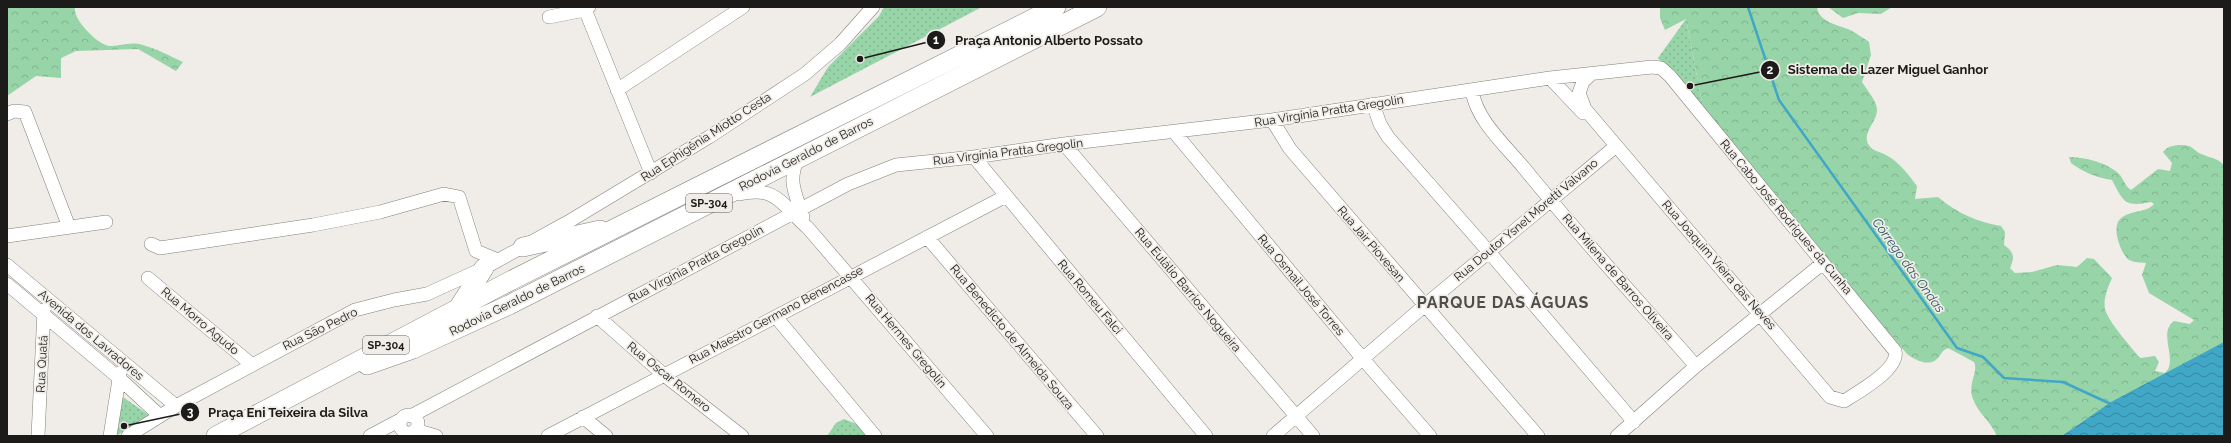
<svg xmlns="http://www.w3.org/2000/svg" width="2231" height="443" viewBox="0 0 2231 443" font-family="Raleway,sans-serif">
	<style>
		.forest { fill: url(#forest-crowns) }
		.park { fill: url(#park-dots) }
		.water { fill: url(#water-waves) }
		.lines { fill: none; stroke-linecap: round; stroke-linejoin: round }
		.stream { stroke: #41a7c7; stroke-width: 2.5 }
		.minor-casing { stroke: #83807c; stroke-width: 14 }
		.highway-casing { stroke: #83807c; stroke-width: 20 }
		.minor { stroke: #fff; stroke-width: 13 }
		.highway { stroke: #fff; stroke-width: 19 }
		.labels { text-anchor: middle; stroke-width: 3.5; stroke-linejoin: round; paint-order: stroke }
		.shield { fill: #f0ede8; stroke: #5c5a57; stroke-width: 1 }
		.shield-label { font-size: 11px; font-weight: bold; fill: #1c1b19 }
		.street-label { font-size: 12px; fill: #1c1b19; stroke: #f0ede8 }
		.water-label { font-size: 13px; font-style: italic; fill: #295463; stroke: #f0ede8 }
		.district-label { font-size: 16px; font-weight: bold; letter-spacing: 1px; fill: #4f4d49; stroke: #f0ede8 }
		.leader { fill: none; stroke: #1c1b19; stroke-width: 1.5 }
		.callout-dot { fill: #1c1b19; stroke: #f0ede8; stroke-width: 1.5 }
		.mark-label { font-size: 12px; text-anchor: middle; font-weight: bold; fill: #fff }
		.callout-label { font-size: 13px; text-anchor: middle; font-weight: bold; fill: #1c1b19; stroke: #f0ede8; stroke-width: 3.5; stroke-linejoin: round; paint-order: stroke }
	</style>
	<defs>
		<pattern id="forest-crowns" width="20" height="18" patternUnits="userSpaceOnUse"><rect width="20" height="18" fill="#97d4a7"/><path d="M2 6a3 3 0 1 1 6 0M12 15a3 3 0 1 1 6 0" fill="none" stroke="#82b58f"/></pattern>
		<pattern id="park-dots" width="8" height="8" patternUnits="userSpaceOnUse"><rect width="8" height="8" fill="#97d4a7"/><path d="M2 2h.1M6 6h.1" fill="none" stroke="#82b58f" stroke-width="1.8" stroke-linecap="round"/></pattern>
		<pattern id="water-waves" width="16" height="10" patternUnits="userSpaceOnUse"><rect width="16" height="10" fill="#41a7c7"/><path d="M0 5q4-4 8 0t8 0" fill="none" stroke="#3687a1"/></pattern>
	</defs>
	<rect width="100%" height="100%" fill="#f0ede8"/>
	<!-- forest -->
	<path class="forest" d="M7,7H75C72,19 98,45 109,46C121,46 131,41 143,45C157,49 170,56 183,62L176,71L138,49L76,51L61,58V78L36,76L7,96Z
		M1660,7H1817C1818,22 1839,25 1850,30C1856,33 1863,38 1869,42L1871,55L1862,82C1867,90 1876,100 1877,109C1878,121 1862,132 1868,144C1873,152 1879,151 1886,155C1899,162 1908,174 1917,186L1915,199L1938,197C1957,213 1977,222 2001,226L2005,232L2004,245C2014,252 2015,257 2010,268L2015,273L2032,272L2057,265L2077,267L2087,258L2094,259L2112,278C2108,287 2103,299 2105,309C2109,323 2129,344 2138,356L2141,358L2155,356L2159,362L2155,371L2165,373C2179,361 2157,333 2174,321L2190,324L2194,320L2149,293L2142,275L2146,263C2139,262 2130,263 2126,257C2119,248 2112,227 2120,219C2129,210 2147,213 2154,204L2151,202C2125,207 2124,203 2112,180C2097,178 2083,172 2071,163L2069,157C2085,157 2109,163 2120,175C2124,180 2125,186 2131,190L2158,169L2170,171L2172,163L2163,152C2168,145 2180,144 2189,146C2192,147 2196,151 2199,153C2208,158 2217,157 2224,165V374L2101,436H1997C1991,422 1978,413 1973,399C1967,384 1979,372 1974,362L1948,348C1942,350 1941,355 1937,359C1928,367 1915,360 1907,354L1704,113L1686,19L1665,30L1660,18Z
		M1828,7H1892L1881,14L1858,13L1843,18Z"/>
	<!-- park -->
	<path class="park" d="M884,7H982L810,97L828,67L879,16Z
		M1686,19L1704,113L1658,58Z
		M123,397L150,416L116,436Z
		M844,419L859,425L868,436H827L836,423Z"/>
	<!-- water -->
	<path class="water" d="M2224,342V436H2062L2111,402Z"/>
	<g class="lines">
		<!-- stream -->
		<path class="stream" d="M1748,7L1779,100L1957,348L1983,357L2004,378L2063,382L2113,405"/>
		<!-- minor casing -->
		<g class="minor-casing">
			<path id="minor" d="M584,7L651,173
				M549,17L585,10L589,7
				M1550,78L1583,113
				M617,90L743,7
				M1472,91C1477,121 1505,145 1524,168C1579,236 1638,300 1696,366
				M1373,104L1380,124L1388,137L1489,252L1634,422
				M7,114L14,111L25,112L69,227
				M1272,120L1290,149L1538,436
				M1175,133L1363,359L1430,436
				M1064,144L1313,436
				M974,157L1206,436
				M798,158C787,182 796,194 803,217
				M739,194C778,185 782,206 808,228L987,436
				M7,236L106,222
				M927,237L1097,436
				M151,244L160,248L313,225L380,212L444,194L459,197L476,251L498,260
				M7,265L176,406
				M148,278L251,364
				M7,284L119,378L159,415
				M597,316L664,375L742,436
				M776,317L875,436
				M400 424a9 9 0 1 1 18 0a9 9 0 1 1-18 0Z
				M411,416L848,184L896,165L974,157L1064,144L1272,120L1550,78L1652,67L1661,68L1670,76L1895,351C1900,369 1857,393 1844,401L1830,397L1585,109L1579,93L1583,82L1591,74
				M583,417L606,436
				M415,430L436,436
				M38,436L44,310
				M110,436L120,373
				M128,436L176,406L355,310L394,300L427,294L484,268L568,222L709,137L805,74L840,44L873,7
				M370,436L402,419
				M548,436L1006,196
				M1273,436L1424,306L1616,146
				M1617,436L1696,366L1823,263"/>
		</g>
		<!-- highway casing -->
		<g class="highway-casing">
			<path id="highway" d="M523,247L600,230
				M459,307L484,268
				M367,365L413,349L509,305L1097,7
				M216,436L512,280L1056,7"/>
		</g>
		<!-- minor -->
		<use href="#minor" class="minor"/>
		<!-- highway -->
		<use href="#highway" class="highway"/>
	</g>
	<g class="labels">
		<!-- shield labels -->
		<g class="shield">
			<rect x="686" y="194" width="46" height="18" rx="3"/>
			<rect x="363" y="336" width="46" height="18" rx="3"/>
		</g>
		<g class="shield-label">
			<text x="709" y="207">SP-304</text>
			<text x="386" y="349">SP-304</text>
		</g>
		<!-- street labels -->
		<g class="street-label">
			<text transform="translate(1329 111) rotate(-9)" y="4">Rua Virgínia Pratta Gregolin</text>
			<text transform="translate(706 137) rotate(-33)" y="4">Rua Ephigênia Miotto Cesta</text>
			<text transform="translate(1008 152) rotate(-7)" y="4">Rua Virgínia Pratta Gregolin</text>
			<text transform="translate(806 154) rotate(-27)" y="4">Rodovia Geraldo de Barros</text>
			<text transform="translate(1786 217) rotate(50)" y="4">Rua Cabo José Rodrigues da Cunha</text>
			<text transform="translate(1526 220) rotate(-40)" y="4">Rua Doutor Ysnel Moretti Valvano</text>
			<text transform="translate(1371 244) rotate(49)" y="4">Rua Jair Piovesan</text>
			<text transform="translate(696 264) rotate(-28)" y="4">Rua Virgínia Pratta Gregolin</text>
			<text transform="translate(1719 265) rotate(49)" y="4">Rua Joaquim Vieira das Neves</text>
			<text transform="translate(1618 277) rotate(49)" y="4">Rua Milena de Barros Oliveira</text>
			<text transform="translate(1301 285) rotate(50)" y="4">Rua Osmail José Torres</text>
			<text transform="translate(1188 290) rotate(50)" y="4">Rua Eulálio Barrios Nogueira</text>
			<text transform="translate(1090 297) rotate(50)" y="4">Rua Romeu Falci</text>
			<text transform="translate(517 300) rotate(-26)" y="4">Rodovia Geraldo de Barros</text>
			<text transform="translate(776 315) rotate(-28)" y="4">Rua Maestro Germano Benencasse</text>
			<text transform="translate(200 321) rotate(40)" y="4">Rua Morro Agudo</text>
			<text transform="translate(320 329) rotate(-26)" y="4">Rua São Pedro</text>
			<text transform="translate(91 335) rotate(40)" y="4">Avenida dos Lavradores</text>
			<text transform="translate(1012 337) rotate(50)" y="4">Rua Benedicto de Almeida Souza</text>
			<text transform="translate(906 341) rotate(50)" y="4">Rua Hermes Gregolin</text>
			<text transform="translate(42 364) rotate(-87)" y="4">Rua Quatá</text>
			<text transform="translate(669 377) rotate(39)" y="4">Rua Oscar Romero</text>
		</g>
		<!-- water labels -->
		<g class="water-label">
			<text transform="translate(1909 265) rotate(54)" y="5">Córrego das Ondas</text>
		</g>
		<!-- district labels -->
		<g class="district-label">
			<text x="1503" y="308">PARQUE DAS ÁGUAS</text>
		</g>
	</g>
	<!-- callouts -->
	<path class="leader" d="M860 59L936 40M1690 86L1770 70M124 426L190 412"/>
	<g class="callout-dot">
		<circle cx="860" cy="59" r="4"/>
		<circle cx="1690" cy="86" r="4"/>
		<circle cx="124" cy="426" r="4"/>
		<circle cx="936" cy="40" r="10"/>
		<circle cx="1770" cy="70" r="10"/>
		<circle cx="190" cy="412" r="10"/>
	</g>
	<g class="mark-label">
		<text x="936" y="44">1</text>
		<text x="1770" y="74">2</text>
		<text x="190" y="416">3</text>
	</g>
	<g class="callout-label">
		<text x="1049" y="45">Praça Antonio Alberto Possato</text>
		<text x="1888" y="74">Sistema de Lazer Miguel Ganhor</text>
		<text x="288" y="417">Praça Eni Teixeira da Silva</text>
	</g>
	<!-- border -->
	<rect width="2231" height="443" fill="none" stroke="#1c1b19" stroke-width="16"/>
</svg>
